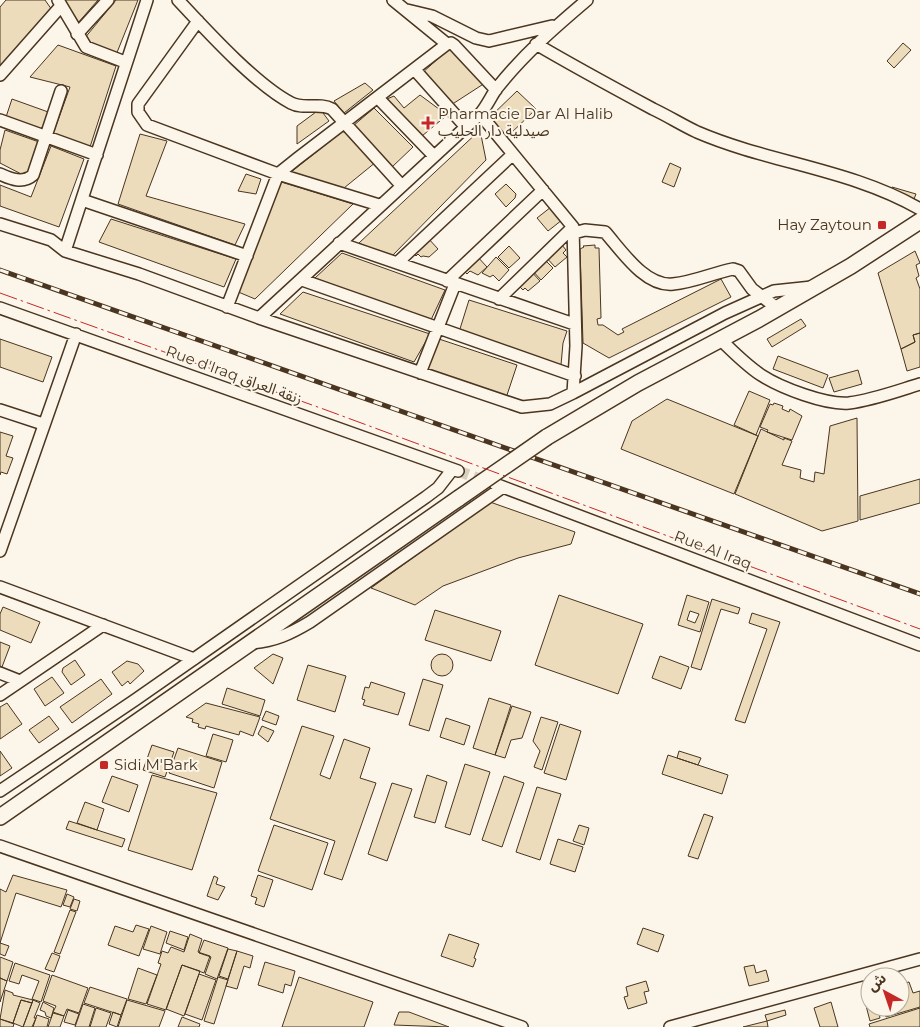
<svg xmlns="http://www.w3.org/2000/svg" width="920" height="1027" viewBox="0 0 920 1027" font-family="Montserrat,'Noto Sans Arabic',sans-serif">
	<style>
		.building { fill: #ecdcbc; stroke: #4a3520; fill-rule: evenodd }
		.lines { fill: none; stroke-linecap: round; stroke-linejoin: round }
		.minor-tunnel { stroke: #d8cfc1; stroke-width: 11; stroke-dasharray: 11 5.5; stroke-linecap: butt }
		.minor-casing { stroke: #4a3520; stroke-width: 14 }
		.major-casing { stroke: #4a3520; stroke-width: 18 }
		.minor { stroke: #fbf6e9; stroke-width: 11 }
		.major { stroke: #fbf6e9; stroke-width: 15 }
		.rail-casing { stroke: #4a3520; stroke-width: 5 }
		.rail { stroke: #fbf6e9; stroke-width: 3; stroke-dasharray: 9; stroke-linecap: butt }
		.major-bridge-casing { stroke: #4a3520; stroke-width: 18; stroke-linecap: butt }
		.major-bridge { stroke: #fbf6e9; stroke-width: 15 }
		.power { stroke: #c62828; stroke-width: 1; stroke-dasharray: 18 4 2.5 4; stroke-linecap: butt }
		.poi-dot { fill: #c62828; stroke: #fbf6e9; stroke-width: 2 }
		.labels { text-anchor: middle; stroke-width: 4; stroke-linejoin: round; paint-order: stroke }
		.poi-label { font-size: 15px; fill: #4a3520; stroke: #fbf6e9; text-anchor: start }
		.street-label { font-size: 15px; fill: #4a3520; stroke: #fbf6e9 }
	</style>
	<rect width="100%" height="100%" fill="#fbf6e9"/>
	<!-- building -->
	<path class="building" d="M6,0H45L52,10L0,69V7Z
		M64,0H98L77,24Z
		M116,0H138L116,55L84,39Z
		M903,43L911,50L894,68L887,61Z
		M58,45L116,66L90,147L53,134L70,87L30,77Z
		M451,47L485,83L451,105L421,74Z
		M365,83L373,90L344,113L334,101Z
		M517,91L536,109L506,138L489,118Z
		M420,95L447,115L422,136L387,99L394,96L404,108Z
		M12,99L51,113L45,131L6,117Z
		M374,108L413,147L392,167L353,126Z
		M320,109L329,121L297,144V126Z
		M5,130L42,143L27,177L0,163V150Z
		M480,130L486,160L391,257L359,243Z
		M343,131L376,162L344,188L291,172Z
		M140,134L167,141L146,196L245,224L235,245L118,204Z
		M51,146L84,159L59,227L0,206V185L31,197Z
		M670,163L681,168L674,187L662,182Z
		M246,174L261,179L256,194L238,191Z
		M278,181L353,204L255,299L236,291Z
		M506,184L516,194L515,198L506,207L495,194Z
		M892,187L916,194L914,199L891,191Z
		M551,207L562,220L548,231L537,218Z
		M111,219L236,259L224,287L99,242Z
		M427,237L438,249L429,257L423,256L421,257L418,254L416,256L412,251Z
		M562,245L566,250L563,253L567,257L555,267L545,256Z
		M595,245V248H599L601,318L597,319L598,325H603L618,335L624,332L622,329L721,279L731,297L609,358L583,343L580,249L584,247L583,246Z
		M509,246L520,258L509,268L498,257Z
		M915,251L920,263L916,265L919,276L916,278L920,289V333L913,335L915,342L901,349L878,273Z
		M342,253L445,290L430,322L315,278Z
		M476,255L487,267L478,275L470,271L467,274L462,269Z
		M496,257L509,270L499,281L493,275L490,277L482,273Z
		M543,258L553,268L541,280L531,269Z
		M530,270L540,281L528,291L525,288L523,290L520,287L518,289L514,285Z
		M303,292L430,334L414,362L280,314Z
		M469,300L567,331L563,343L561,365L459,332Z
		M801,319L806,326L772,347L767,339Z
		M920,333V367L907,371L901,349L915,342L913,335Z
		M436,338L517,365L506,398L424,371Z
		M0,339L52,357L43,382L0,367Z
		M778,356L828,375L823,388L773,369Z
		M858,370L862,384L834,392L829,378Z
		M749,391L770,400L756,435L734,425Z
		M667,399L758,436L734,494L621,449L632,421Z
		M774,403L783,406L782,409L789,412L790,409L802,416L792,440L767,432L768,430L760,427L770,404L773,405Z
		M857,418L858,521L822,531L735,494L761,429L784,440V438L792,441L782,465L801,470L800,478L814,482L815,472L824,474L830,426Z
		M0,432L13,436L6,456L13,458L7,474L1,472L0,475Z
		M920,479V503L860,520V496Z
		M490,502L575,532L571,544L518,558L443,586L415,605L371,588Z
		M559,595L643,624L618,694L535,665Z
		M687,595L709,602L700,632L678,625ZM690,611L699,614L695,623L687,620Z
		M712,599L740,608L738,614L721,609L701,670L691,667Z
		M3,607L40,622L31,643L0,630V614Z
		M435,610L501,631L491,661L425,640Z
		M752,613L780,622L745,723L735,720L767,629L749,623Z
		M0,642L10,646L2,667L0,666Z
		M273,654L283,658L273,684L254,668Z
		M431 665a11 11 0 1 1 22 0a11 11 0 1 1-22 0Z
		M660,656L689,667L681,689L652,678Z
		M75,660L85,675L71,685L62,672L63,668Z
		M127,661L138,664L144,671L130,684L128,681L122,686L112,672Z
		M308,665L346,676L335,712L297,700Z
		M52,677L64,693L45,706L34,689Z
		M101,679L112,694L72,723L60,707Z
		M423,679L443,685L429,731L409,725Z
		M371,682L405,693L398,715L363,705L365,700L362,699L365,687L369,688Z
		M227,688L265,700L260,716L222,704Z
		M489,698L511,705L495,755L473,748Z
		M7,703L22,724L0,739V707Z
		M206,703L260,717L253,736L240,731L239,735L206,726L205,729L198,727L199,724L192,722L193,719L186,717Z
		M512,706L531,712L522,738L511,740L505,758L495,755Z
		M266,711L279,716L276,725L262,720Z
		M49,716L59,729L39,743L29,730Z
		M541,717L558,722L542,770L534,767L540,751L533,741Z
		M446,718L470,726L464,745L440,737Z
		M560,724L581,731L566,780L544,773Z
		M262,726L274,731L268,742L258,734Z
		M302,726L334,736L320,775L330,779L344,739L370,748L360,778L376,783L342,880L324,874L335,841L270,819Z
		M213,734L233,740L226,762L206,756Z
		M152,745L174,752L165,777L143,770Z
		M178,748L222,762L214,788L169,773Z
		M0,751L12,768L0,776Z
		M679,751L701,758L698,765L677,758Z
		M668,755L728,775L722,794L662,774Z
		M465,764L490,772L470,835L445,827Z
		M152,775L217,793L192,870L128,850Z
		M427,775L447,782L435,823L414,817Z
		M112,776L138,785L129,812L102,802Z
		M504,776L524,783L502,847L482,840Z
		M392,783L412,789L387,861L368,854Z
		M537,787L561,794L540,860L516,852Z
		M85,802L104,809L97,830L77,823Z
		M704,814L713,817L698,859L688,856Z
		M69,821L125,839L122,847L66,829Z
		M274,825L328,843L312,890L258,871Z
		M579,825L589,828L584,845L573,841Z
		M558,839L583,847L575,872L550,864Z
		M13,875L67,890L61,907L16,893L0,943L9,946L5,956L0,954V889L6,892Z
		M258,875L273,880L264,907L255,904L257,898L251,896Z
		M214,876L218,878L216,884L225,887L218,900L207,896Z
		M67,894L74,897L70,907L63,905Z
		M74,899L80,901L77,911L70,909Z
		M70,910L76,912L60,954L54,952Z
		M136,925L149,929L139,956L108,945L115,926L133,932Z
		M151,926L167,932L160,954L143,949Z
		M643,928L664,935L658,952L637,944Z
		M170,931L188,937L184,950L166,943Z
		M190,934L202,939L198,952L210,956L204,973L182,965L166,1010L147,1004L161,964L158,963L162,951L168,953L171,947L184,952Z
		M449,934L479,944L474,958L476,959L473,967L441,956Z
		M204,940L228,948L217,979L205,974L211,957L199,953Z
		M228,949L237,951L228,979L219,976Z
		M237,951L253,956L250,968L244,966L237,989L226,986Z
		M52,953L60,956L54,972L45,969Z
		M0,957L13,962L7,981L0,978Z
		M265,962L295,971L291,986L285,984L283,993L258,985Z
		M15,963L50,975L41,1002L32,999L39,981L22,975L19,984L9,981Z
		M182,965L200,971L184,1016L166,1009Z
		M754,965L756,973L766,970L769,981L749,986L744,967Z
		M138,968L157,975L146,1004L128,999Z
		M199,974L216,980L202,1020L185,1014Z
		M52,975L88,988L79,1013L67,1009L64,1016L53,1012L56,1006L43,1001Z
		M218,977L228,980L214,1024L204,1021Z
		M299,977L373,1002L364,1027H282Z
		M0,978L7,981L0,1002Z
		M646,981L649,991L644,992L647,1003L628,1009L624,997L628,996L626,987Z
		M909,982L913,993L920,991V1007L886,1017L883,1007H900V984Z
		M90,987L127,999L121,1015L84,1003Z
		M5,990L13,993V995L33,1000L32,1003L21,1000L13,1023L0,1019Z
		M870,992V1007H881L878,1008L880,1018L870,1021L863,994Z
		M21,1000L32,1003L23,1027L13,1023Z
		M33,1000L40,1003L34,1018H36L32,1027H23Z
		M127,1000L165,1011L159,1027H118Z
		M43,1002L54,1008L51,1018L46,1016L45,1012L40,1010Z
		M831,1002L838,1027H820L814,1008Z
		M83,1004L95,1008L89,1027H75Z
		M96,1008L111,1013L106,1027H90Z
		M920,1008V1027H870L869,1024Z
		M68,1010L79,1014L75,1025L64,1022Z
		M785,1010L786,1015L767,1021L765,1015Z
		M113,1012L121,1015L117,1027L109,1024Z
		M399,1012H409L449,1027L394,1025Z
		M53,1013L64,1016L60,1027H48Z
		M37,1015L49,1019L47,1027H33Z
		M182,1017L200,1024L199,1027H178Z
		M0,1019L14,1024L13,1027H0Z
		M767,1021L768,1027H743Z"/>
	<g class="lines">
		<!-- minor-tunnel -->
		<path class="minor-tunnel" d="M458,471L488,482"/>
		<!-- minor casing -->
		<g class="minor-casing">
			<path id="minor" d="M58,0L86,47L125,62
				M178,0C206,30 256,85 291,103C304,110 319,102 332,109L401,185
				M393,0L447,44
				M407,10L432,16L476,38L489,41L552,26
				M198,21L138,104V112L147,125L278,174L379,205
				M77,34L108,0
				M536,44C575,67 614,88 653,109C668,116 682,125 697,132C769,163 851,169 920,209
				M415,70L465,126
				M0,75L61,6
				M378,98L433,155
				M0,120L97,155
				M0,174C11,179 23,184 33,175L61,91
				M82,200L247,256
				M0,224L51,240L65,251L139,274L259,318L480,114C487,106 491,96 497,88C524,54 554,28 587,0
				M574,233L585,230L605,232C621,250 645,287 673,284C694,282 713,273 733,269L739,271L752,289L777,308
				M339,243L574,324
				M65,251L147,0
				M397,263L512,155
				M302,280L575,376
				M447,281L543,190
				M499,299L573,227
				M227,307L278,174L298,158L447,44L451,43L454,45L496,90
				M0,308L458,471
				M259,318L522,407L550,404L573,393L576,346L573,227L480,114
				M720,339C733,352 746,365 761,375C781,388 826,405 849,403C873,400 897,391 920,384
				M420,373L455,284
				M573,393L725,313L774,291L812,287
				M0,410L43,424
				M495,484L920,645
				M0,551L76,334
				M0,587L194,659
				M251,643C275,641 290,634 310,622L503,487
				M0,673L20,681
				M0,695L103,625
				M0,791L135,700L426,497L438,488L452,470
				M0,846L522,1027
				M670,1027L920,959"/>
		</g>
		<!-- major casing -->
		<g class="major-casing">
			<path id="major" d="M547,437L638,383L759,319L851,266L920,221
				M0,817L459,498"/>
		</g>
		<!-- minor -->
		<use href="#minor" class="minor"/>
		<!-- major -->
		<use href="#major" class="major"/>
		<!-- rail casing -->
		<g class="rail-casing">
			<path id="rail" d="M0,270L920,594"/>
		</g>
		<!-- rail -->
		<use href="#rail" class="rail"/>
		<!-- major-bridge casing -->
		<g class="major-bridge-casing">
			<path id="major-bridge" d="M459,498L547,437"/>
		</g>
		<!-- major-bridge -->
		<use href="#major-bridge" class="major-bridge"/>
		<!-- power -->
		<path class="power" d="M0,293L326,410L920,629"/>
	</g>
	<!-- markers -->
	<g class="poi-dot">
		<path d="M425.5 115.5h5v5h5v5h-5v5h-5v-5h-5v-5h5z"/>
		<rect x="877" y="220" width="10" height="10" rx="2.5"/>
		<rect x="99" y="760" width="10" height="10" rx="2.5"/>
	</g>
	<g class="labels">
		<!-- poi labels -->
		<g class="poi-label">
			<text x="438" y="119">Pharmacie Dar Al Halib<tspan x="438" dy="17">صيدلية دار الحليب</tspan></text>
			<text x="872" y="230" text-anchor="end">Hay Zaytoun</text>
			<text x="114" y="770">Sidi M'Bark</text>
		</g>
		<!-- street labels -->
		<g class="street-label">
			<text transform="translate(234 375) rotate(20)" y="5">Rue d'Iraq زنقة العراق</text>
			<text transform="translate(713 550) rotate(21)" y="5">Rue Al Iraq</text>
		</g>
	</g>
	<!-- north arrow -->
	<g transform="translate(885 992) rotate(320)"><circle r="24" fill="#fbf6e9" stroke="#b4a999"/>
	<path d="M0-4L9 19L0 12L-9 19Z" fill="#c62828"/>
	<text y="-8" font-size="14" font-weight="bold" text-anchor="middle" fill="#4a3520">ش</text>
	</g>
</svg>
